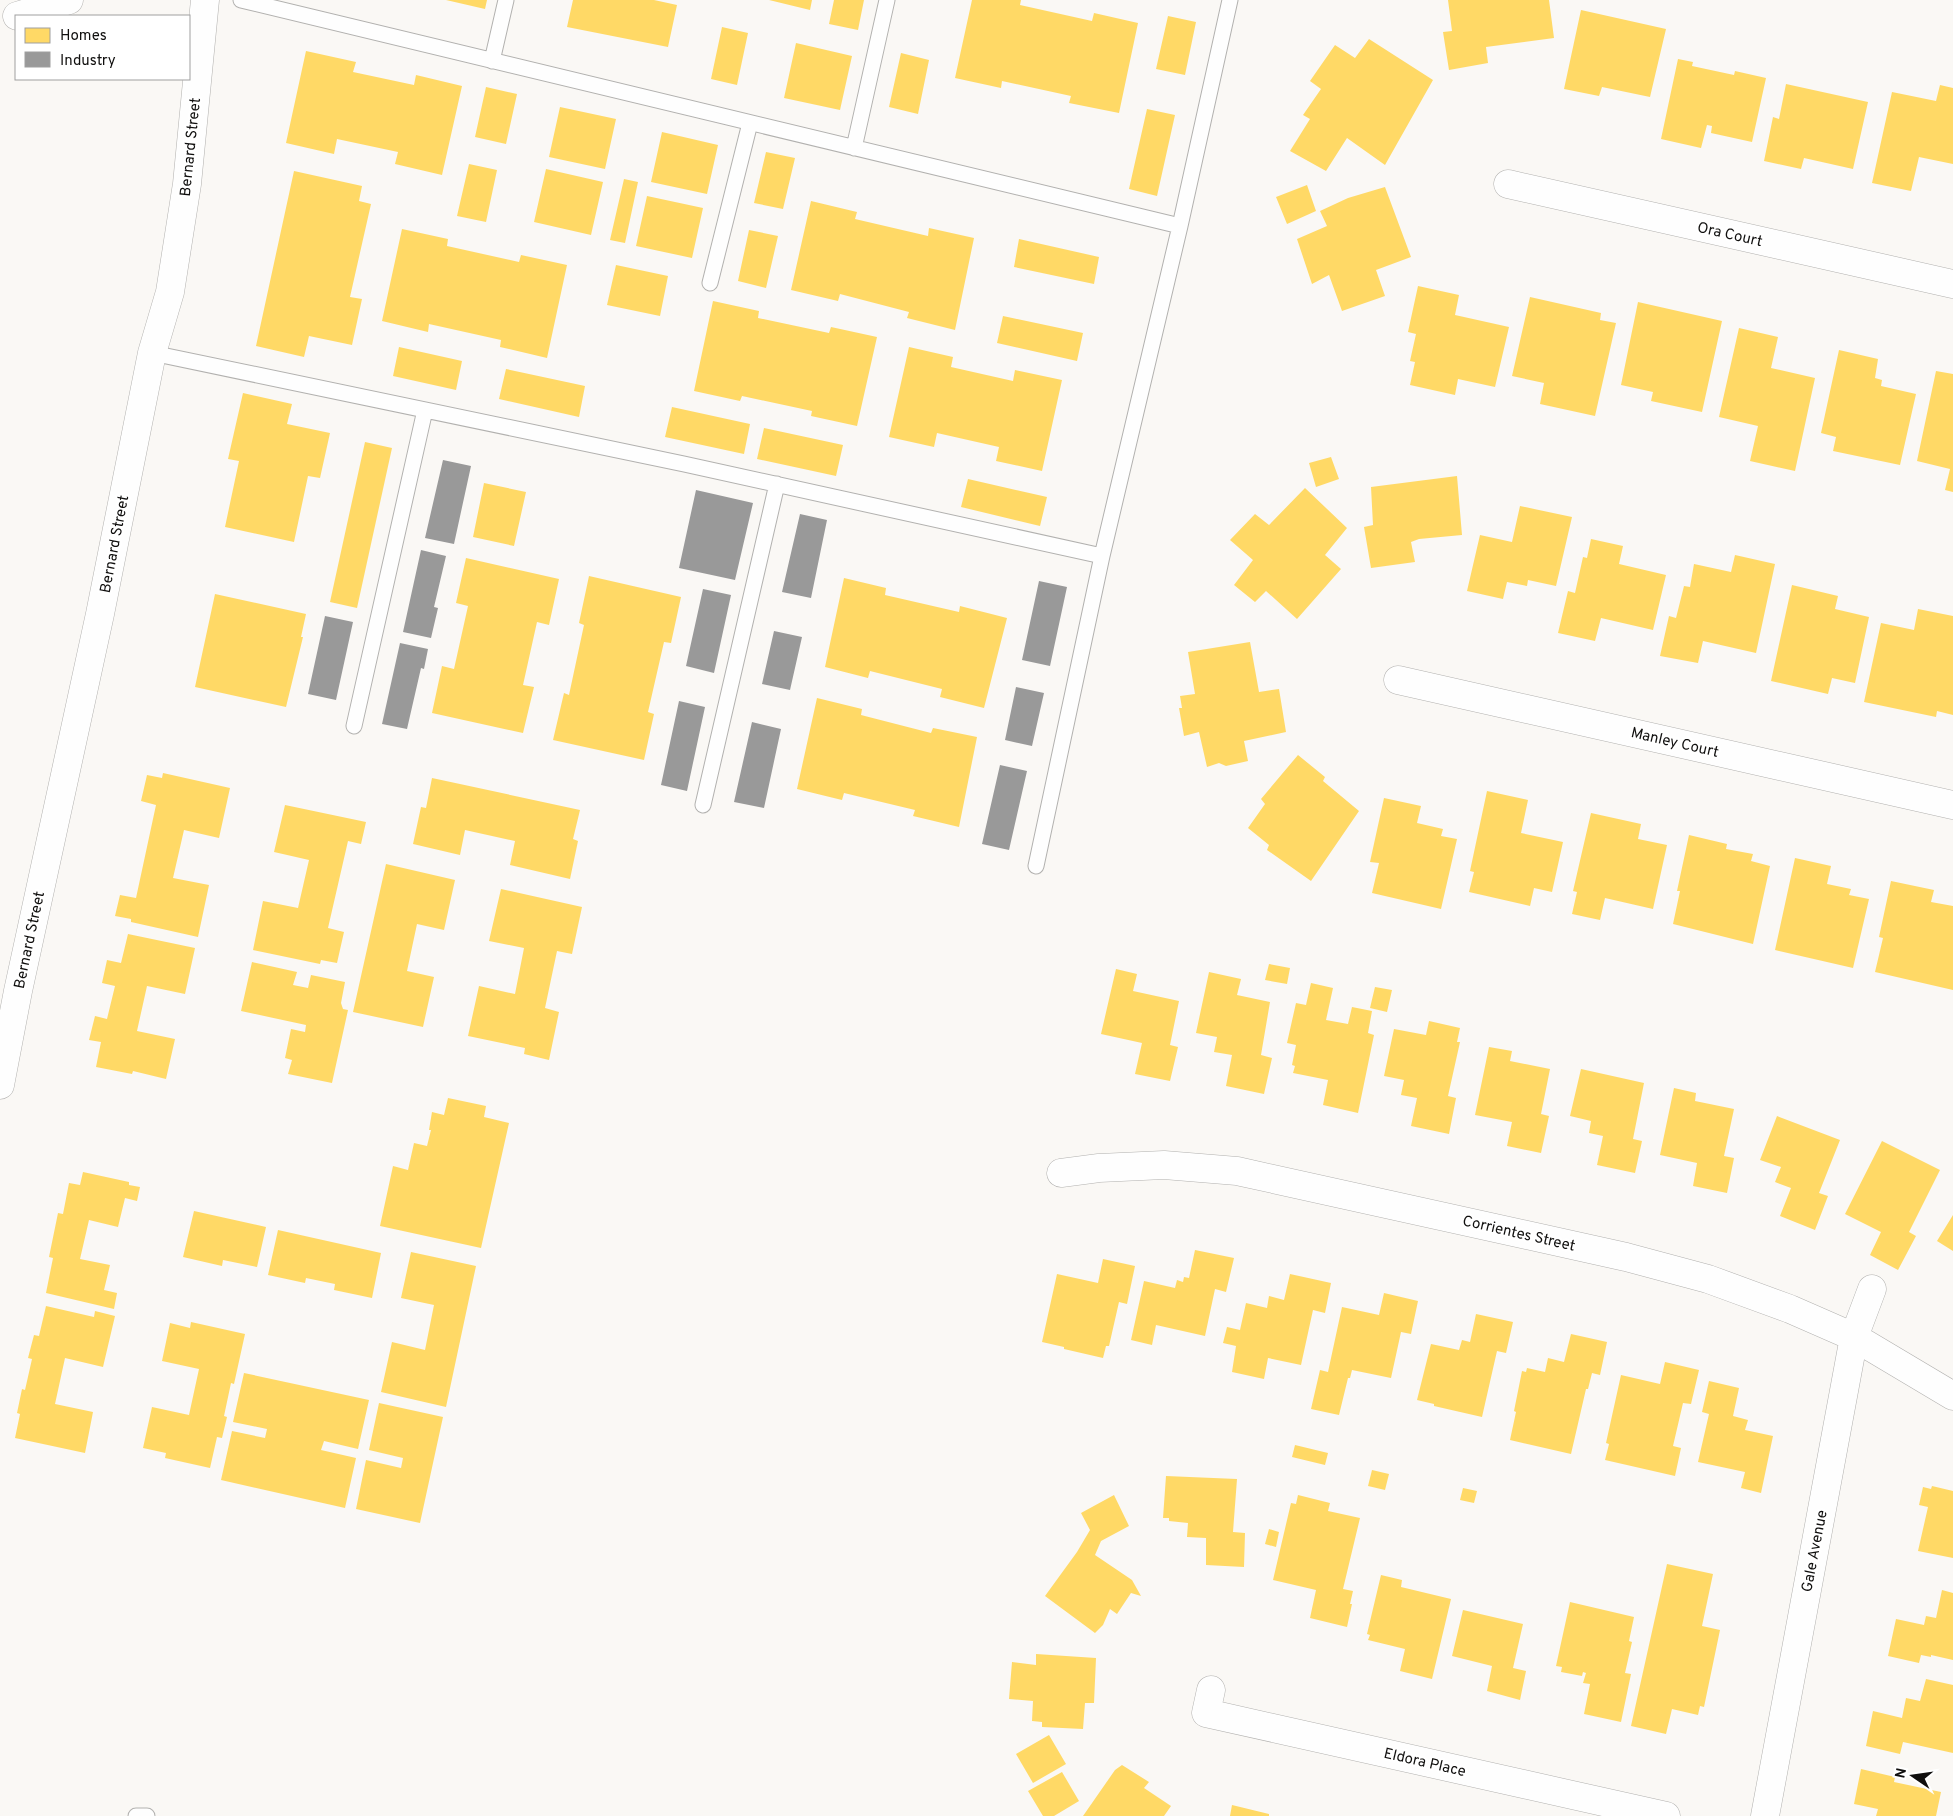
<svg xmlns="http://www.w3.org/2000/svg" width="1953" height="1816" viewBox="0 0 1953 1816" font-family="Overpass,sans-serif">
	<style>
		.homes { fill: #ffd966 }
		.industry { fill: #999 }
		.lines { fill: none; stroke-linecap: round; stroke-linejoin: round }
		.service-casing { stroke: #b2b1af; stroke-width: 17 }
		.minor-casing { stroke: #b2b1af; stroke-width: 29 }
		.tertiary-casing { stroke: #b2b1af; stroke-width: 29 }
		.service { stroke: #fefefe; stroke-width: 15 }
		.minor { stroke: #fefefe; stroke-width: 28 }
		.tertiary { stroke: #fefefe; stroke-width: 28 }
		.labels { text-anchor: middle; stroke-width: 5; stroke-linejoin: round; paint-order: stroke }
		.street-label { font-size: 15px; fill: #100f0e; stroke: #fff }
	</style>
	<rect width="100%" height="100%" fill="#faf8f5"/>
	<!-- homes -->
	<path class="homes" d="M446,0H487L485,9Z
		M573,0H654L677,5L668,47L567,27Z
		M769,0H812L810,10Z
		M834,0H864L858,30L829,24Z
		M972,0H1021L1020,5L1092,21L1094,13L1138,23L1119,113L1069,103L1071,96L1002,81L1001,88L955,78Z
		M1448,0H1549L1554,38L1486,47L1488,63L1449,70L1443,32L1452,31Z
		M1581,10L1666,29L1650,97L1602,87L1599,96L1564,89Z
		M1168,16L1196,22L1185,75L1156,69Z
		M722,27L748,33L737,85L711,79Z
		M1369,39L1433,80L1385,165L1347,138L1326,171L1290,151L1310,119L1303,115L1321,89L1310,81L1335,45L1355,58Z
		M796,43L852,56L840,110L784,98Z
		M306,51L356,62L353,72L414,85L416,75L462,86L442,175L395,164L398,152L337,139L334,154L286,143Z
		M901,53L929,60L918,114L889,107Z
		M1678,59L1693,62L1692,66L1734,75L1735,71L1766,78L1752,142L1711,133L1712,126L1707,125L1701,148L1661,139Z
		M1786,84L1868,102L1853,169L1804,158L1801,169L1764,161L1773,117L1779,119Z
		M1940,85L1953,88V164L1919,157L1911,191L1872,183L1892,92L1936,101Z
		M486,87L517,94L506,144L475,137Z
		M560,107L616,119L605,169L549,157Z
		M1147,109L1175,115L1157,196L1129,189Z
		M662,132L718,145L707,194L651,182Z
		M766,152L795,158L783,209L754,203Z
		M469,164L497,170L486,222L457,216Z
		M546,169L603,182L591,235L534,222Z
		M294,171L362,186L359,201L371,204L350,297L362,299L352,345L309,336L304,357L256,346Z
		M624,179L638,182L625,243L610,240Z
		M1307,185L1316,211L1287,224L1276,197Z
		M1385,187L1411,257L1376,270L1385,296L1342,311L1329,275L1312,284L1297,239L1327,226L1320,211L1348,198Z
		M647,196L703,208L692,258L636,246Z
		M811,201L857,212L855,219L928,236L929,228L974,238L955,330L907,318L909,312L840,294L838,301L791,290Z
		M402,229L448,239L447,246L519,262L521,255L567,265L547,358L500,347L501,340L429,324L428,332L382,321Z
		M749,230L778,236L766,288L738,281Z
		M1019,239L1099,257L1094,284L1014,267Z
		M616,265L668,276L660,316L607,305Z
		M1418,286L1459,295L1455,315L1509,327L1495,387L1458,379L1455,395L1410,385L1415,362L1410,361L1416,334L1408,332Z
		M1530,297L1601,313L1600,320L1616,323L1595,416L1540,404L1544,383L1512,376Z
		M713,301L759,311L758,318L829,333L831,327L877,337L857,426L811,416L812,411L742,396L740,401L694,391Z
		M1638,302L1722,321L1702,412L1651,401L1653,392L1621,385Z
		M1003,316L1083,333L1077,361L997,343Z
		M1739,328L1778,337L1771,368L1815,378L1795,471L1750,461L1758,426L1719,417Z
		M399,347L462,361L456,390L393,376Z
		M909,347L953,357L951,367L1013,381L1015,370L1062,380L1042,471L996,461L999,447L937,433L934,447L889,437Z
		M1839,350L1878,359L1875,378L1882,380L1881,386L1916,394L1900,465L1833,451L1836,437L1821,433Z
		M506,369L585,386L579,417L499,399Z
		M1936,371L1953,374V492L1945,490L1950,469L1917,461Z
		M243,393L292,404L287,424L330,433L320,478L308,476L294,542L225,527L239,461L228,459Z
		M672,407L750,424L744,454L665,437Z
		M764,428L843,445L836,476L757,459Z
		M365,442L392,448L357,608L330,602Z
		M1331,457L1339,479L1316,487L1309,463Z
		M1457,476L1462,535L1419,539L1411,542L1415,562L1371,568L1364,527L1373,525L1371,487Z
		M968,479L1047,497L1040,526L961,507Z
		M484,483L526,492L514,546L473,537Z
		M1305,488L1347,528L1325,555L1341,569L1297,619L1266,591L1255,602L1234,585L1253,560L1230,540L1255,514L1269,525Z
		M1520,506L1572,517L1556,586L1528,580L1527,586L1507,582L1503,599L1467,591L1480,535L1512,542Z
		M1591,539L1623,546L1619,564L1666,575L1653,630L1601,618L1595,641L1558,633L1568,591L1575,593L1583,557L1587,558Z
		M1735,555L1775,564L1756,653L1703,641L1698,663L1660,656L1669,616L1676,618L1684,586L1690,587L1694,564L1731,572Z
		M466,558L559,579L549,625L537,622L523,685L534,687L523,733L432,713L442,666L454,669L468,606L456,603Z
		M589,576L681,597L671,643L664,642L648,712L654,714L644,760L553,740L564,693L569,695L584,625L579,623Z
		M844,578L886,588L885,595L959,612L960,606L1007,618L984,708L940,697L942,689L870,671L868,678L825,667Z
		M1792,585L1838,596L1835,609L1869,617L1855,683L1832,678L1828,694L1771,681Z
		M215,594L306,614L301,637H303L286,707L195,687Z
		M1918,609L1953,616V715L1937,711L1936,717L1864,702L1881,623L1914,630Z
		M1250,642L1259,692L1279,689L1286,732L1244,741L1248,761L1226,766L1219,763L1207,767L1199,732L1184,736L1179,708H1182L1180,696L1195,694L1188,652Z
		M817,698L862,709L861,715L931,733L933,728L977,737L959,827L913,816L915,810L844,793L842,800L797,789Z
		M1298,755L1325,777L1323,781L1359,811L1311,881L1267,850L1269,845L1248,828L1265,804L1261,799Z
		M163,773L230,788L219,838L184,830L173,878L209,885L198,937L131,922V919L115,916L120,895L136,898L156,805L141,801L147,775L162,778Z
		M432,778L580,810L573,839L578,841L570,879L510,865L515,841L465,830L460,855L413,844L421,807L426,808Z
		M1487,791L1528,800L1521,833L1563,842L1552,892L1534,888L1530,906L1469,892L1474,872L1470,871Z
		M1384,798L1421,806L1417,823L1443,829L1441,836L1457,839L1441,909L1372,893L1379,863L1370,862Z
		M285,805L366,822L361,844L348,841L328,928L344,932L337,963L321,960L320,964L253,950L263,901L298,908L309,860L274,852Z
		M1591,813L1641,824L1638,839L1667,845L1653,909L1605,898L1600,920L1572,914L1577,892L1573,891Z
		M1689,835L1727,844L1726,849L1753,854L1751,861L1770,866L1753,944L1673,924L1680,891H1677Z
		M1795,858L1831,866L1827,884L1851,889L1849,895L1869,899L1853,968L1775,950Z
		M386,864L455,880L444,930L417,924L407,971L434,977L423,1027L353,1012Z
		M1891,881L1934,890L1931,902L1953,906V990L1875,972L1883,938L1879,937Z
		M501,889L582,907L572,954L557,951L545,1008L559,1012L549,1060L524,1054L525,1048L468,1036L479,986L515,994L524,948L489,941Z
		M128,934L195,948L185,994L147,986L137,1031L175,1039L166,1079L133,1071L132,1074L96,1067L101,1042L89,1040L95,1016L107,1019L115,986L102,983L107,960L121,963Z
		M252,962L297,972L293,985L308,988L311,975L345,982L341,1003L343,1009L348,1010L332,1083L288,1074L292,1060L285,1058L291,1029L305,1032L306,1025L241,1011Z
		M1269,964L1290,968L1287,984L1265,980Z
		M1116,969L1137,974L1133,991L1179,1001L1170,1045L1178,1047L1170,1081L1135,1074L1142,1043L1101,1034Z
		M1209,972L1241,979L1237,995L1270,1002L1261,1055L1272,1058L1264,1094L1226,1086L1232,1055L1214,1052L1217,1037L1196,1033Z
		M1311,983L1333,988L1326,1020L1348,1024L1352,1007L1372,1011L1368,1033L1374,1035L1358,1113L1323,1105L1328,1080L1293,1073L1295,1066L1292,1065L1296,1045L1287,1043L1296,1003L1306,1005Z
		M1375,987L1392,990L1387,1012L1370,1008Z
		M1429,1021L1460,1028L1457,1042H1460L1448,1096L1456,1098L1449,1134L1411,1126L1417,1098L1401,1095L1404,1080L1384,1076L1394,1029L1426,1035Z
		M1489,1047L1512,1051L1510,1061L1550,1069L1541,1114L1549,1116L1541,1153L1507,1146L1512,1122L1475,1115Z
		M1581,1069L1644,1083L1633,1139L1642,1141L1635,1173L1597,1165L1603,1136L1589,1133L1591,1121L1570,1116Z
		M1674,1088L1696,1093L1695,1101L1734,1109L1724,1156L1734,1158L1727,1193L1693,1186L1697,1163L1660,1155Z
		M448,1098L486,1106L484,1117L509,1123L481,1248L380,1226L393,1166L408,1170L414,1143L427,1146L431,1130H429L432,1112L444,1115Z
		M1777,1116L1840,1140L1819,1193L1828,1196L1815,1230L1780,1216L1791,1188L1775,1182L1781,1167L1760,1160Z
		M1882,1141L1940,1170L1909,1232L1916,1236L1898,1270L1870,1255L1881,1232L1845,1214Z
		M83,1172L129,1182V1185L140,1187L137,1201L125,1198L118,1227L89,1220L80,1259L110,1265L104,1290L117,1293L114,1309L46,1293L53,1258L49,1257L58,1213L63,1214L69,1183L80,1185Z
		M194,1211L266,1227L257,1267L223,1260L222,1266L183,1257Z
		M1953,1215V1251L1937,1241Z
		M278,1230L381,1253L372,1298L334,1290L335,1284L306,1278L305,1283L268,1275Z
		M1195,1250L1234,1258L1226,1292L1215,1289L1205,1336L1156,1325L1152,1345L1131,1340L1144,1281L1175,1288L1177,1280L1183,1282L1184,1277L1189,1278Z
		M411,1252L476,1266L446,1407L381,1392L392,1342L425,1350L434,1305L401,1298Z
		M1103,1259L1135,1266L1127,1304L1119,1302L1109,1346H1106L1103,1358L1064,1349V1347L1042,1342L1057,1274L1098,1283Z
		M1290,1274L1331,1283L1325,1313L1313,1310L1301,1365L1268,1358L1264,1379L1232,1372L1236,1346L1223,1343L1227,1327L1240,1330L1246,1303L1267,1308L1269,1296L1284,1300Z
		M1384,1293L1418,1301L1411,1334L1401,1332L1391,1378L1352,1370L1350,1378H1348L1339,1415L1311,1409L1320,1370L1328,1372L1342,1307L1379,1315Z
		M46,1306L94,1317L95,1311L115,1316L103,1367L65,1358L55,1404L93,1412L85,1453L15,1438L20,1414L17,1413L22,1389L25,1390L32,1359L28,1358L34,1335L39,1336Z
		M1476,1314L1513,1322L1506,1353L1497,1351L1482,1417L1434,1406V1404L1417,1400L1431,1344L1459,1350L1462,1340L1470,1342Z
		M191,1322L245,1334L234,1384L231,1383L224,1416L227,1417L222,1438L217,1437L210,1468L165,1458L166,1453L143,1448L152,1407L189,1415L199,1369L162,1361L170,1323L190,1328Z
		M1571,1334L1607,1342L1600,1375L1592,1373L1588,1389H1586L1571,1454L1510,1440L1516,1412L1514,1411L1522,1371L1526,1372L1527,1368L1545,1372L1548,1358L1564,1362Z
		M1665,1362L1699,1370L1691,1404L1683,1403L1673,1446L1681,1448L1675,1476L1605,1460L1609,1444L1606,1443L1621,1375L1660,1384Z
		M244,1373L369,1400L358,1449L324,1441L321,1450L356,1458L345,1508L221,1480L232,1431L265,1438L267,1429L233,1422Z
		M1709,1381L1739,1388L1733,1416L1748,1420L1745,1430L1773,1436L1761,1493L1741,1488L1745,1472L1698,1462L1709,1414L1702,1412Z
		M379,1403L443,1417L420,1523L356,1509L366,1460L401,1468L403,1458L369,1450Z
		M1295,1445L1328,1453L1325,1465L1292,1457Z
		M1372,1470L1389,1474L1385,1490L1368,1486Z
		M1166,1476L1237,1479L1233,1532L1245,1533L1244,1567L1206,1565V1538L1187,1537L1188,1523L1169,1521V1518H1163Z
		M1932,1486L1953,1491V1558L1918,1551L1928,1507L1919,1505L1923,1487L1931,1489Z
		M1463,1488L1477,1491L1474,1503L1460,1500Z
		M1114,1495L1129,1526L1101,1541L1095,1555L1132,1580L1141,1596L1131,1593L1117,1614L1110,1609L1103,1625L1095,1633L1045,1596L1077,1552L1090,1530L1081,1513Z
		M1298,1495L1330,1503L1328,1511L1360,1518L1343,1589L1353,1591L1350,1604H1352L1347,1627L1310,1618L1316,1590L1273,1580L1291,1503L1296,1504Z
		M1269,1529L1279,1532L1276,1547L1265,1544Z
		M1667,1564L1713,1574L1702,1626L1720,1630L1704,1707L1700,1706L1698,1715L1672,1709L1666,1734L1631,1726Z
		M1381,1575L1402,1580L1401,1587L1451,1599L1432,1679L1400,1671L1405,1649L1368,1640L1370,1635L1367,1634Z
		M1942,1590L1953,1593V1660L1931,1655V1657L1921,1655L1919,1663L1888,1656L1896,1619L1924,1625L1926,1616L1936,1618Z
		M1570,1602L1634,1617L1629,1641L1632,1642L1625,1673L1631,1674L1621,1722L1584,1714L1590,1684L1583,1683L1586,1673L1583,1672L1582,1676L1561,1672L1562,1667L1556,1666Z
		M1463,1610L1523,1624L1513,1668L1526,1671L1520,1700L1487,1691L1492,1666L1452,1656Z
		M1036,1654L1096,1658L1094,1703H1085L1083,1729L1042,1727V1722L1032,1721L1033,1701L1009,1699L1012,1662L1036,1665Z
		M1926,1679L1953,1685V1753L1903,1742L1900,1754L1866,1746L1873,1711L1902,1718L1906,1698L1920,1701Z
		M1049,1735L1066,1764L1033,1783L1016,1754Z
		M1122,1765L1149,1782L1144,1788L1171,1806L1164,1816H1083L1115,1770Z
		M1861,1769L1895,1777L1894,1782L1941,1792L1936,1816H1876L1878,1809L1854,1804Z
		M1062,1772L1079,1801L1054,1816H1043L1028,1791Z
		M1232,1805L1269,1814V1816H1230Z"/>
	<!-- industry -->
	<path class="industry" d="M443,460L471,466L454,544L425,538Z
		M696,490L753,503L735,580L679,568Z
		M800,514L827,520L811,598L782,592Z
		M421,550L446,556L434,607L438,608L431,638L403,632Z
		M1039,581L1067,587L1050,666L1022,660Z
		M703,589L731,595L714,673L686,666Z
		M325,616L353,622L336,700L308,694Z
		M774,631L802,637L790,690L762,684Z
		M400,643L428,649L424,669L421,668L407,729L382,724Z
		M1016,687L1044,693L1032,746L1005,740Z
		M679,701L705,707L687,791L661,785Z
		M752,722L781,729L764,808L734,802Z
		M1000,765L1027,771L1009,850L982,844Z"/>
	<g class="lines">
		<!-- service casing -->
		<g class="service-casing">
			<path id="service" d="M241,0L1180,226
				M492,61L506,0
				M854,148L887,0
				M710,283L750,123
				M152,353L684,464L1102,556
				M354,726L425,410
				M703,805L777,484
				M1036,866L1102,556L1180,226L1230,0
				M136,1816H147"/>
		</g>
		<!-- minor casing -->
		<g class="minor-casing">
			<path id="minor" d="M17,16L69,0
				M1508,184L1953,284
				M1398,680L1953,805
				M1061,1173L1099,1168L1164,1165L1237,1171L1626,1257L1708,1279L1790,1309L1854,1337L1953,1396
				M1211,1690L1206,1713L1666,1816
				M1765,1816L1854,1337L1872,1289"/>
		</g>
		<!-- tertiary casing -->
		<g class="tertiary-casing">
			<path id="tertiary" d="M0,1085L18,991L100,614L152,353L170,292L187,184L205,0"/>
		</g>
		<!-- service -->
		<use href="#service" class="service"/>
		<!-- minor -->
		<use href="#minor" class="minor"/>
		<!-- tertiary -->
		<use href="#tertiary" class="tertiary"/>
	</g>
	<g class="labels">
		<!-- street labels -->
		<g class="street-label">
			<text transform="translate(190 147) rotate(-84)" y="5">Bernard Street</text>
			<text transform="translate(1730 234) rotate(13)" y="5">Ora Court</text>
			<text transform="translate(114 544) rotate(-79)" y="5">Bernard Street</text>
			<text transform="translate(1675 742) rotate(13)" y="5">Manley Court</text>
			<text transform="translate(29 940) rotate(-78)" y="5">Bernard Street</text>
			<text transform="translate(1519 1233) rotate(13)" y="5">Corrientes Street</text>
			<text transform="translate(1814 1551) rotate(-79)" y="5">Gale Avenue</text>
			<text transform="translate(1425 1762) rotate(13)" y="5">Eldora Place</text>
		</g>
	</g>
	<!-- legend -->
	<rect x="15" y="15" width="175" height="65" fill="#ffffff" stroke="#9f9f9f"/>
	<rect x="25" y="28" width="25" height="15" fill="#ffd966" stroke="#9f9f9f"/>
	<text x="60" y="40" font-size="15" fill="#100f0e">Homes</text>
	<rect x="25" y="52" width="25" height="15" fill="#999999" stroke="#9f9f9f"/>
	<text x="60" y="65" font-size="15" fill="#100f0e">Industry</text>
	<!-- north arrow -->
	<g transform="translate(1913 1776) rotate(283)" stroke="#ffffff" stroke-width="4" paint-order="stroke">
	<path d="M0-4L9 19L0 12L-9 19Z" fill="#100f0e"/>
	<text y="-8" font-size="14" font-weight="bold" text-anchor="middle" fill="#100f0e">N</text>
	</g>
</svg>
